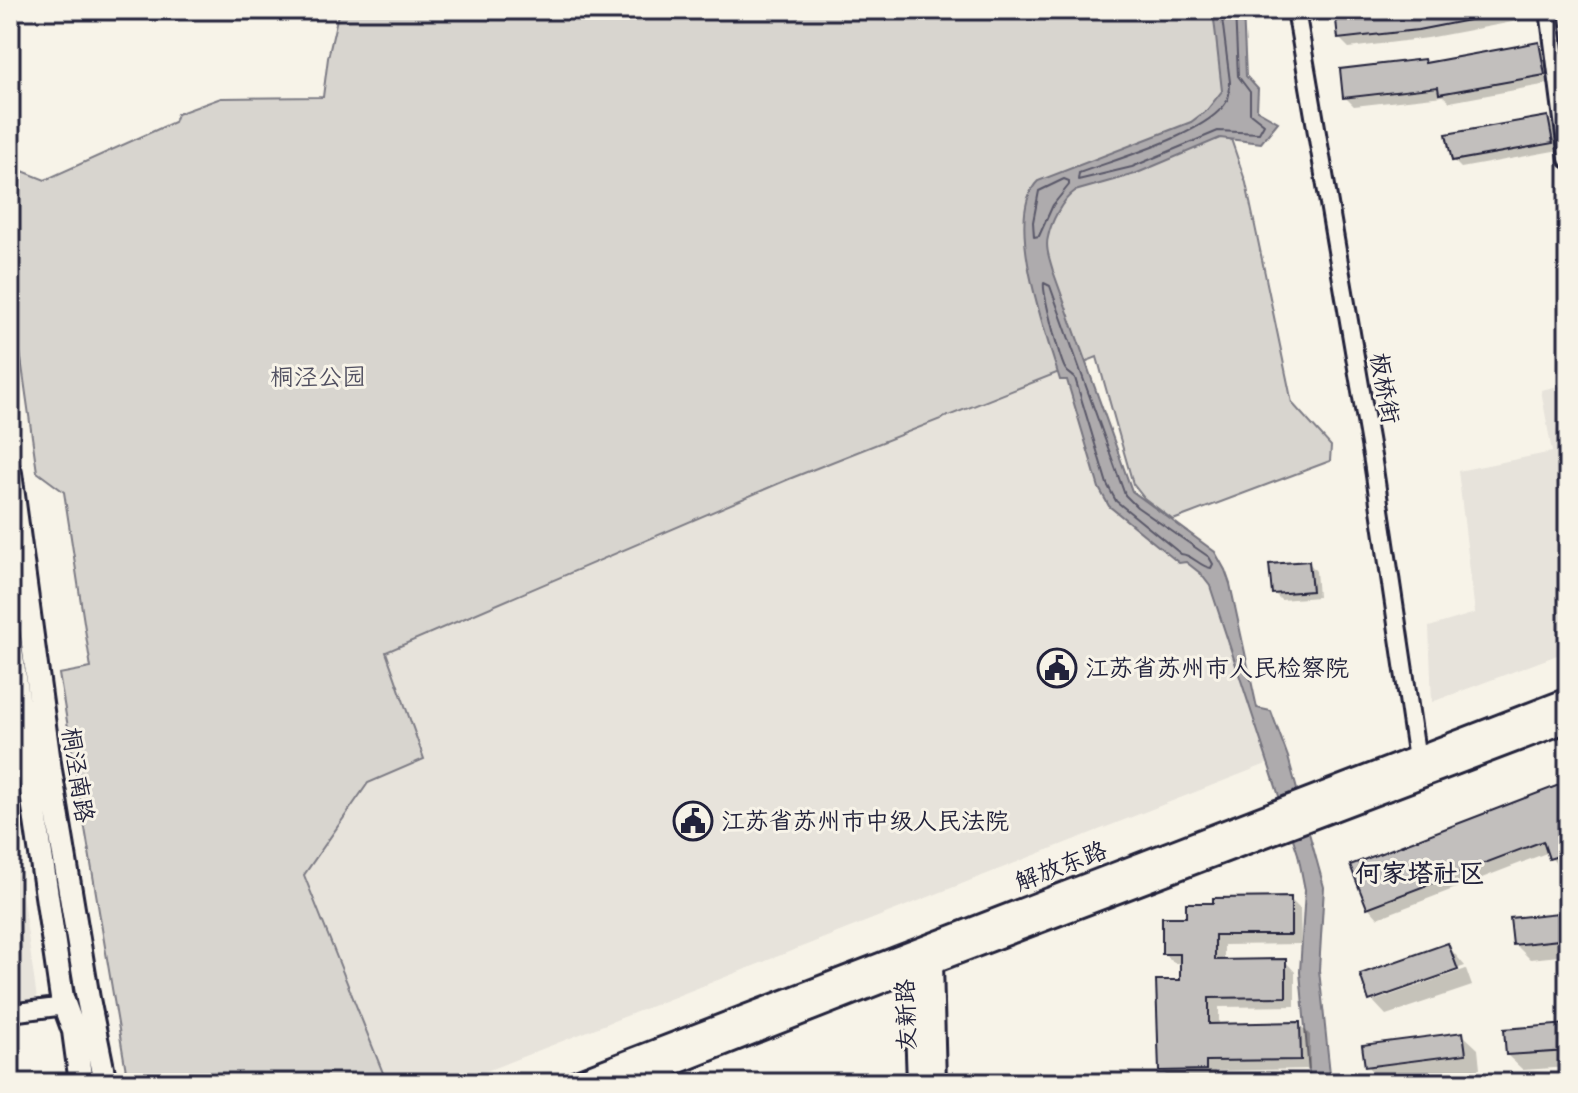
<svg xmlns="http://www.w3.org/2000/svg" width="1578" height="1093" viewBox="0 0 1578 1093" font-family="'Patrick Hand','LXGW WenKai TC',sans-serif">
	<style>
		.built { fill: #e7e3db }
		.green { fill: #d8d5cf; stroke: #7d7c85; stroke-width: 2 }
		.water { fill: #aeabad; stroke: #76747f; stroke-width: 2 }
		.shadow { fill: #0003 }
		.lines { fill: none; stroke-linecap: round; stroke-linejoin: round }
		.shore { stroke: #5a5969; stroke-width: 2 }
		.building { fill: #c2bfbd; stroke: #22223b; stroke-width: 2 }
		.minor-casing { stroke: #22223b; stroke-width: 22 }
		.major-casing { stroke: #22223b; stroke-width: 28 }
		.minor { stroke: #f7f3e8; stroke-width: 16 }
		.major { stroke: #f7f3e8; stroke-width: 22 }
		.labels { text-anchor: middle; stroke-width: 6; stroke-linejoin: round; paint-order: stroke }
		.park-label { font-size: 24px; fill: #504f60; stroke: #f7f3e8 }
		.street-label { font-size: 24px; fill: #22223b; stroke: #f7f3e8 }
		.poi-label { font-size: 24px; fill: #22223b; stroke: #f7f3e8; text-anchor: start }
		.neighbourhood-label { font-size: 26px; font-weight: bold; fill: #22223b; stroke: #f7f3e8 }
	</style>
	<rect width="100%" height="100%" fill="#f7f3e8"/>
	<filter id="ink" filterUnits="userSpaceOnUse"><feTurbulence type="fractalNoise" baseFrequency=".0125" numOctaves="2"/><feDisplacementMap in="SourceGraphic" scale="16" xChannelSelector="R" yChannelSelector="G"/><feConvolveMatrix kernelMatrix="1 2 1 2 8 2 1 2 1" color-interpolation-filters="sRGB"/></filter>
	<g filter="url(#ink)">
		<!-- built -->
		<path class="built" d="M1058,372L1060,380L1067,379L1099,488L1109,506L1179,563L1186,562L1200,573L1210,586L1269,763L456,1083H387L304,875L368,783L424,759L386,652L789,479Z
			M1568,384V651L1432,702L1429,627L1475,613L1458,471L1552,452L1541,390Z
			M10,809L37,999L10,1002Z"/>
		<!-- green -->
		<path class="green" d="M339,10H1213L1231,139L1246,183L1292,403L1331,446L1330,461L1173,520L1144,498L1133,484L1097,357L789,479L386,652L424,759L368,783L304,875L387,1083H128L59,674L91,668L64,492L37,472L10,281V166L45,180L174,122L177,114L221,98L323,97L328,58Z"/>
		<!-- water -->
		<path class="water" d="M1213,10H1243L1246,76L1258,89L1257,110L1278,122L1261,143L1220,138L1135,174L1075,191C1062,200 1051,222 1048,237C1045,248 1050,260 1053,271L1132,491L1215,552L1225,570L1230,584L1257,708L1271,711L1288,757L1324,887L1319,970L1331,1083H1310L1300,972L1305,890L1298,854L1210,586L1200,573L1186,562L1179,563L1109,506L1099,488L1067,380H1060C1047,337 1002,216 1038,181L1191,122L1207,110L1222,91Z"/>
		<!-- shadow -->
		<path class="shadow" d="M1354,10H1543L1544,16L1428,38L1349,48L1340,39Z
			M1538,45L1547,54L1553,83L1450,102L1443,96L1354,106L1345,97L1424,61L1427,65Z
			M1547,118L1555,125L1559,150L1461,168L1453,160Z
			M1309,563L1316,571L1318,597L1281,600L1274,593Z
			M1558,787L1568,797V866L1561,868L1551,858L1549,852L1378,918L1368,907Z
			M1290,899L1300,909L1301,944L1224,945V962L1285,961L1295,972V1006L1219,1007V1026L1299,1024L1310,1035V1069L1215,1071V1080H1171L1161,1070L1182,982V963H1174L1164,953L1188,919Z
			M1568,914V955L1530,959L1515,944Z
			M1448,946L1465,966L1377,996V1000L1466,969L1472,986L1386,1015L1371,999Z
			M1568,1026V1067L1523,1070L1507,1055Z
			M1462,1034L1478,1049L1480,1069L1382,1082L1367,1066Z"/>
		<g class="lines">
			<!-- shore -->
			<path class="shore" d="M1221,10L1230,82C1230,89 1230,95 1227,101C1208,134 1116,159 1079,173L1078,180L1132,167L1218,131L1259,133L1264,124L1250,113V92L1238,76L1235,10
				M1064,179L1069,181V185L1053,205L1039,236L1034,237L1033,222L1039,191Z
				M1044,283L1050,286L1125,495L1137,507L1209,557L1213,564L1211,568C1200,567 1193,555 1181,554L1116,501L1107,484L1075,378C1072,375 1068,373 1066,370C1060,362 1042,291 1044,283Z"/>
		</g>
		<!-- building -->
		<path class="building" d="M1335,10H1490V16L1418,30L1338,39Z
			M1539,42L1545,75L1439,94L1438,87L1343,98L1340,69L1424,59L1425,63Z
			M1548,116L1553,143L1452,161L1446,134Z
			M1309,561L1312,591L1272,594L1269,564Z
			M1559,785L1568,808V853L1549,859L1543,841L1367,908L1350,865Z
			M1291,897V935H1215V960L1286,959V997L1209,998V1024L1300,1022L1301,1060L1206,1061V1070L1159,1071L1156,980H1180V954H1162V917H1186V903H1213V898Z
			M1568,912V939L1513,945L1510,918Z
			M1448,943L1458,970L1369,1001L1360,974Z
			M1568,1024V1051L1506,1055L1504,1029Z
			M1463,1032L1466,1054L1365,1067L1362,1045Z"/>
		<g class="lines">
			<!-- minor casing -->
			<g class="minor-casing">
				<path id="minor" d="M1296,10L1373,462L1418,766
					M1549,10L1568,159
					M10,1013L65,1006"/>
			</g>
			<!-- major casing -->
			<g class="major-casing">
				<path id="major" d="M10,473L50,770L88,999L105,1083
					M10,643L62,998L74,1031L81,1083
					M926,953L931,963L934,1083
					M911,957L915,968L919,1083
					M574,1083L1568,700
					M623,1083L915,968L1568,720"/>
			</g>
			<!-- minor -->
			<use href="#minor" class="minor"/>
			<!-- major -->
			<use href="#major" class="major"/>
		</g>
	</g>
	<!-- icons -->
	<defs>
		<g id="civic-ring" transform="scale(2)"><circle r="9.5" fill="#f7f3e8" stroke="#22223b" stroke-width="1.5"/><path d="M-.6-6.5H3V-4.5H.6V-3L4-1V1h2V6H-6V1h2V-1L-.6-3ZM-1.2 2.5V6h2.4V2.5Z" fill="#22223b"/></g>
	</defs>
	<g fill-rule="evenodd">
		<use href="#civic-ring" x="1057" y="668"/>
		<use href="#civic-ring" x="693" y="821"/>
	</g>
	<g class="labels">
		<!-- park labels -->
		<g class="park-label">
			<text x="318" y="385">桐泾公园</text>
		</g>
		<!-- street labels -->
		<g class="street-label">
			<text transform="translate(1385 388) rotate(80)" y="8">板桥街</text>
			<text transform="translate(78 775) rotate(81)" y="8">桐泾南路</text>
			<text transform="translate(1061 866) rotate(-21)" y="8">解放东路</text>
			<text transform="translate(906 1015) rotate(-92)" y="8">友新路</text>
		</g>
		<!-- poi labels -->
		<g class="poi-label">
			<text x="1085" y="676">江苏省苏州市人民检察院</text>
			<text x="721" y="829">江苏省苏州市中级人民法院</text>
		</g>
		<!-- neighbourhood labels -->
		<g class="neighbourhood-label">
			<text x="1420" y="882">何家塔社区</text>
		</g>
	</g>
	<!-- margin -->
	<rect width="1578" height="1093" fill="none" stroke="#f7f3e8" stroke-width="40"/>
	<rect x="20" y="20" width="1538" height="1053" fill="none" stroke="#22223b" stroke-width="3" filter="url(#ink)"/>
</svg>
